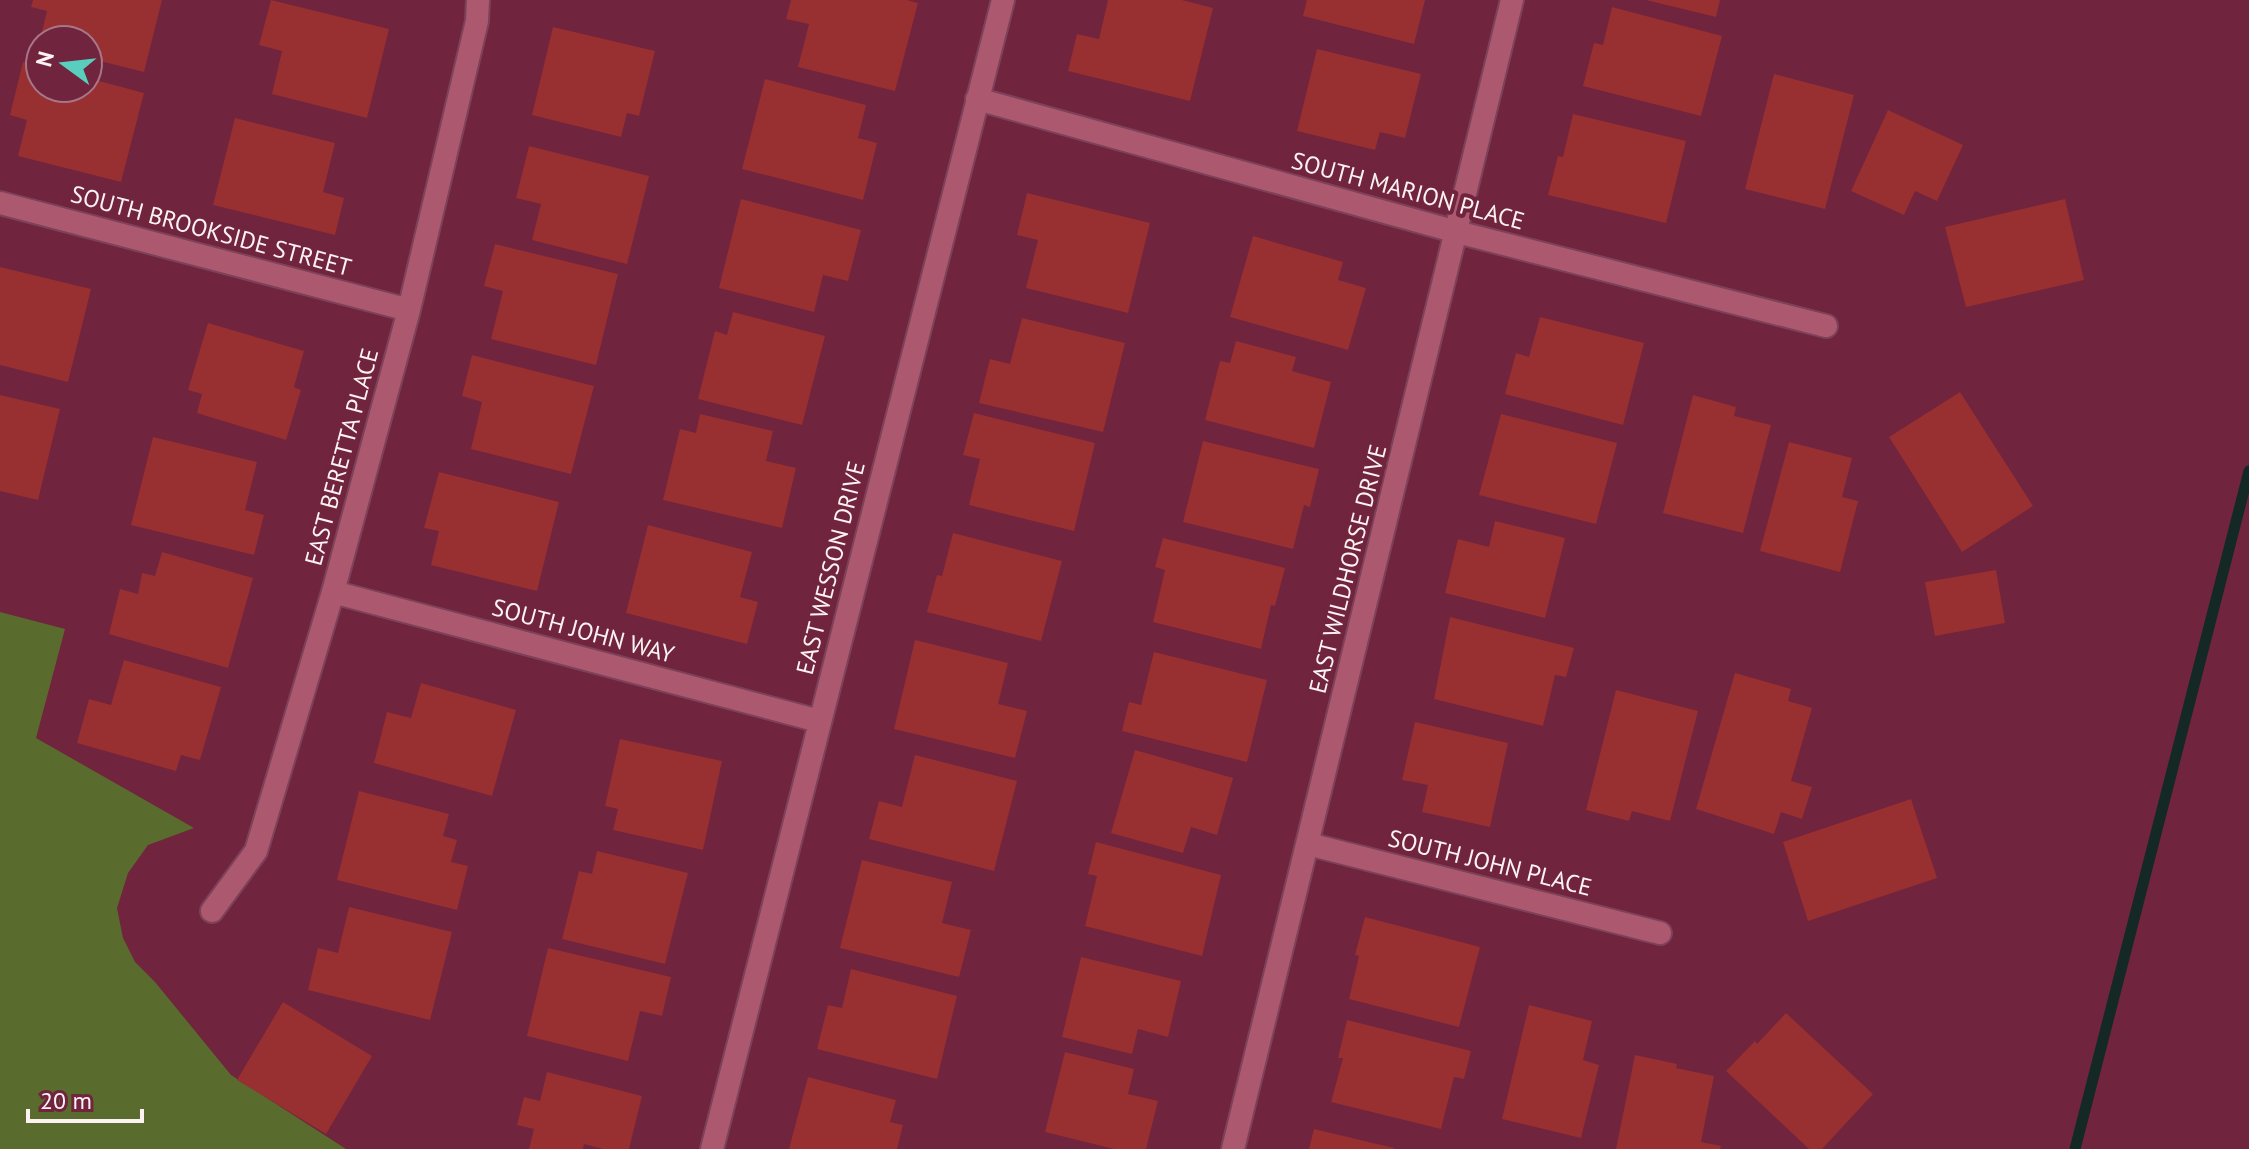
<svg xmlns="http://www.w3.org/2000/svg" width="2249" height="1149" viewBox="0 0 2249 1149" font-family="'PT Sans',sans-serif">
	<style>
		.green { fill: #596c2e }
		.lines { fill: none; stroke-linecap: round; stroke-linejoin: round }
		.stream { stroke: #142926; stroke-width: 11 }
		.building { fill: #982f31 }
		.minor-casing { stroke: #7d415a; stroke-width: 26 }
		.minor { stroke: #ac5970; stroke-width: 22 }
		.labels { text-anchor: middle; stroke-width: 8; stroke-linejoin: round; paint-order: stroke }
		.street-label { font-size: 24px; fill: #fcf2f4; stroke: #70243d }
	</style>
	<rect width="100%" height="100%" fill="#70243d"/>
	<!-- green -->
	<path class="green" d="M0,612L65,629L36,738L194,828L148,845L128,873L117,908L123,938L135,962L155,982L231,1075L346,1149H0Z"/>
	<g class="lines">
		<!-- stream -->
		<path class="stream" d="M2075,1149L2249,471"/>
	</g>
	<!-- building -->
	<path class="building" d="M33,0H162L144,72L88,58V40H40L47,11L31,7Z
		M271,0L389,29L367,118L272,94L282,51L259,45Z
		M791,0H907L918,3L895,91L798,67L809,24L786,19Z
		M1108,0H1182L1213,8L1190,101L1068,71L1077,34L1099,39Z
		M1307,0H1425L1414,44L1303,16Z
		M1646,0H1720L1716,17Z
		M1612,7L1722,36L1701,116L1583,86L1594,43L1603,45Z
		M553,27L655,51L639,116L627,113L621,137L532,115Z
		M1317,49L1421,74L1405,138L1380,132L1375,150L1297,131Z
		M23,62L40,66V88H88V78L144,93L121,182L18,156L27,120L10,115Z
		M1774,74L1854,95L1825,209L1745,189Z
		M765,79L866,105L858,138L877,143L863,200L742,169Z
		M1888,110L1963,145L1937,201L1915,191L1904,215L1851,191Z
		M1573,114L1686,141L1666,223L1548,195L1558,156L1563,157Z
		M235,118L335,143L323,192L344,198L335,235L213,205Z
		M529,146L649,176L627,264L532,240L541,204L516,198Z
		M1027,193L1150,223L1128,313L1026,288L1038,240L1017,235Z
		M741,199L861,230L848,281L823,275L814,312L719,288Z
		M2065,199L2084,280L1966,307L1945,227Z
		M1253,236L1343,262L1338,280L1366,288L1348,350L1230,317Z
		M495,244L618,274L596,365L491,339L503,291L484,286Z
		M0,267L91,289L68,382L0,365Z
		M733,312L825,336L802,425L698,399L715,331L727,335Z
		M1540,317L1644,343L1623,425L1505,394L1516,353L1529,357Z
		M1022,318L1125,343L1103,432L979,403L990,359L1010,364Z
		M208,323L304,351L294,387L301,390L286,440L197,413L202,394L188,390Z
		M1236,341L1296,357L1292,371L1331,382L1314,448L1205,420L1220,361L1230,363Z
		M472,355L594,386L571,474L471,449L482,402L462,396Z
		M1960,392L2033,506L1962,552L1889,437Z
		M0,395L60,409L38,500L0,491Z
		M1693,395L1736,407L1734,416L1771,425L1743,533L1663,513Z
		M974,413L1095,443L1074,531L969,505L980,459L963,455Z
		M700,414L773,431L766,461L796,468L782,528L663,500L680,429L696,433Z
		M1501,414L1617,443L1596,524L1479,495Z
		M153,437L257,462L245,510L264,515L254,555L131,525Z
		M1203,441L1319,469L1310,507L1304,505L1293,549L1183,522Z
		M1789,442L1852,458L1842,497L1858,501L1840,572L1760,551Z
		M439,472L559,502L537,591L431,565L439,531L424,528Z
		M1495,521L1565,538L1545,618L1445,593L1458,539L1489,547Z
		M648,525L752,552L740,597L758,602L747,644L626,613Z
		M953,533L1062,561L1041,641L927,612L937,575L942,576Z
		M1163,538L1285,568L1275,606L1271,605L1261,649L1153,622L1165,570L1155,567Z
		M162,552L253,578L228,668L109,634L120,589L138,594L142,573L155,576Z
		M1996,570L2005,623L1935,636L1925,582Z
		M1450,617L1574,648L1566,677L1555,675L1543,726L1434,699Z
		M915,640L1008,663L998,704L1027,711L1015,758L894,729Z
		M1154,652L1267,680L1247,762L1122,731L1129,702L1141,705Z
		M124,660L221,687L200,760L181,755L176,771L77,743L89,699L111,705Z
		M1735,673L1791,689L1788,701L1812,708L1791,781L1812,787L1802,819L1781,812L1774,834L1696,809Z
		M421,683L516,710L492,796L374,763L387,712L411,718Z
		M1616,690L1698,711L1670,821L1632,811L1629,821L1586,810Z
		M1415,722L1508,743L1490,827L1422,812L1428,785L1402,780Z
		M620,739L722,761L703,850L613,830L618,809L605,806Z
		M1135,750L1233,778L1217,835L1191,827L1183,853L1111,833Z
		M915,755L1017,781L994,871L869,839L879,801L902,807Z
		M359,791L449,814L443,836L457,840L451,862L468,866L457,910L337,880Z
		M1911,799L1937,878L1808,921L1783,842Z
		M1096,842L1221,875L1202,956L1085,926L1097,876L1088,874Z
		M597,851L688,873L665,964L562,939L579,871L592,874Z
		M862,860L952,882L942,923L971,930L959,977L840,948Z
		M349,907L452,932L430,1020L308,990L318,948L338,953Z
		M1365,917L1480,947L1459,1027L1349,999L1359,956L1355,955Z
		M548,948L671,977L662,1016L640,1011L628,1061L527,1036Z
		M1081,957L1181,981L1168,1037L1138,1029L1132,1054L1062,1037Z
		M851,969L957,996L937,1079L817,1049L828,1005L842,1008Z
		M283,1002L372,1056L326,1134L237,1080Z
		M1529,1005L1592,1021L1583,1060L1599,1065L1581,1138L1502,1119Z
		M1786,1013L1873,1094L1822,1149H1809L1726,1071L1755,1041L1757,1044Z
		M1347,1020L1471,1051L1464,1079L1454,1077L1441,1129L1331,1102L1343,1058H1338Z
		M1065,1052L1134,1069L1128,1094L1158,1101L1146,1149H1114L1045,1132Z
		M1635,1055L1677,1064L1676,1068L1714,1076L1701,1142L1721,1146L1720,1149H1616Z
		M547,1072L642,1096L629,1149H603L584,1144L583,1149H529L534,1129L517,1125L524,1097L540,1101Z
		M808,1077L896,1100L890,1122L903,1125L897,1149H789Z
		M1314,1129L1394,1148V1149H1309Z"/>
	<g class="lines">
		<!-- minor casing -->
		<g class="minor-casing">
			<path id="minor" d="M977,99L1457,232L1826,326
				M0,203L409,310
				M333,592L819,721
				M1308,844L1660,933
				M212,911L256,851L333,592L409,310L477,21L478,0
				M712,1149L1003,0
				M1233,1149L1512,0"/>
		</g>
		<!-- minor -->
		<use href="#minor" class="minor"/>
	</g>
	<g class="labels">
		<!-- street labels -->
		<g class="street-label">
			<text transform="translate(1408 191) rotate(15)" y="8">SOUTH MARION PLACE</text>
			<text transform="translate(211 231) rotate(15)" y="8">SOUTH BROOKSIDE STREET</text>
			<text transform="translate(342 457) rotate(-75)" y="8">EAST BERETTA PLACE</text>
			<text transform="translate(831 568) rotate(-76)" y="8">EAST WESSON DRIVE</text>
			<text transform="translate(1348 569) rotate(-76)" y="8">EAST WILDHORSE DRIVE</text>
			<text transform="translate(583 631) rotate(15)" y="8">SOUTH JOHN WAY</text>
			<text transform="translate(1490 863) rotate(14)" y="8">SOUTH JOHN PLACE</text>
		</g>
	</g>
	<!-- north arrow -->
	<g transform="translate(64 64) rotate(285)"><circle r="38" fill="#70243d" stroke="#a87686" stroke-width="2"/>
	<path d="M0-6L14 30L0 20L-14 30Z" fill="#59cebe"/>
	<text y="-12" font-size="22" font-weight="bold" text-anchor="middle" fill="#fcf2f4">N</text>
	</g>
	<!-- scale -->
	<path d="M28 1109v12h114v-12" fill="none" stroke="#fcf2f4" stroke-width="4"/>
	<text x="40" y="1109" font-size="24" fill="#fcf2f4" stroke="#70243d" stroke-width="6" paint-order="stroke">20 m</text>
</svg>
